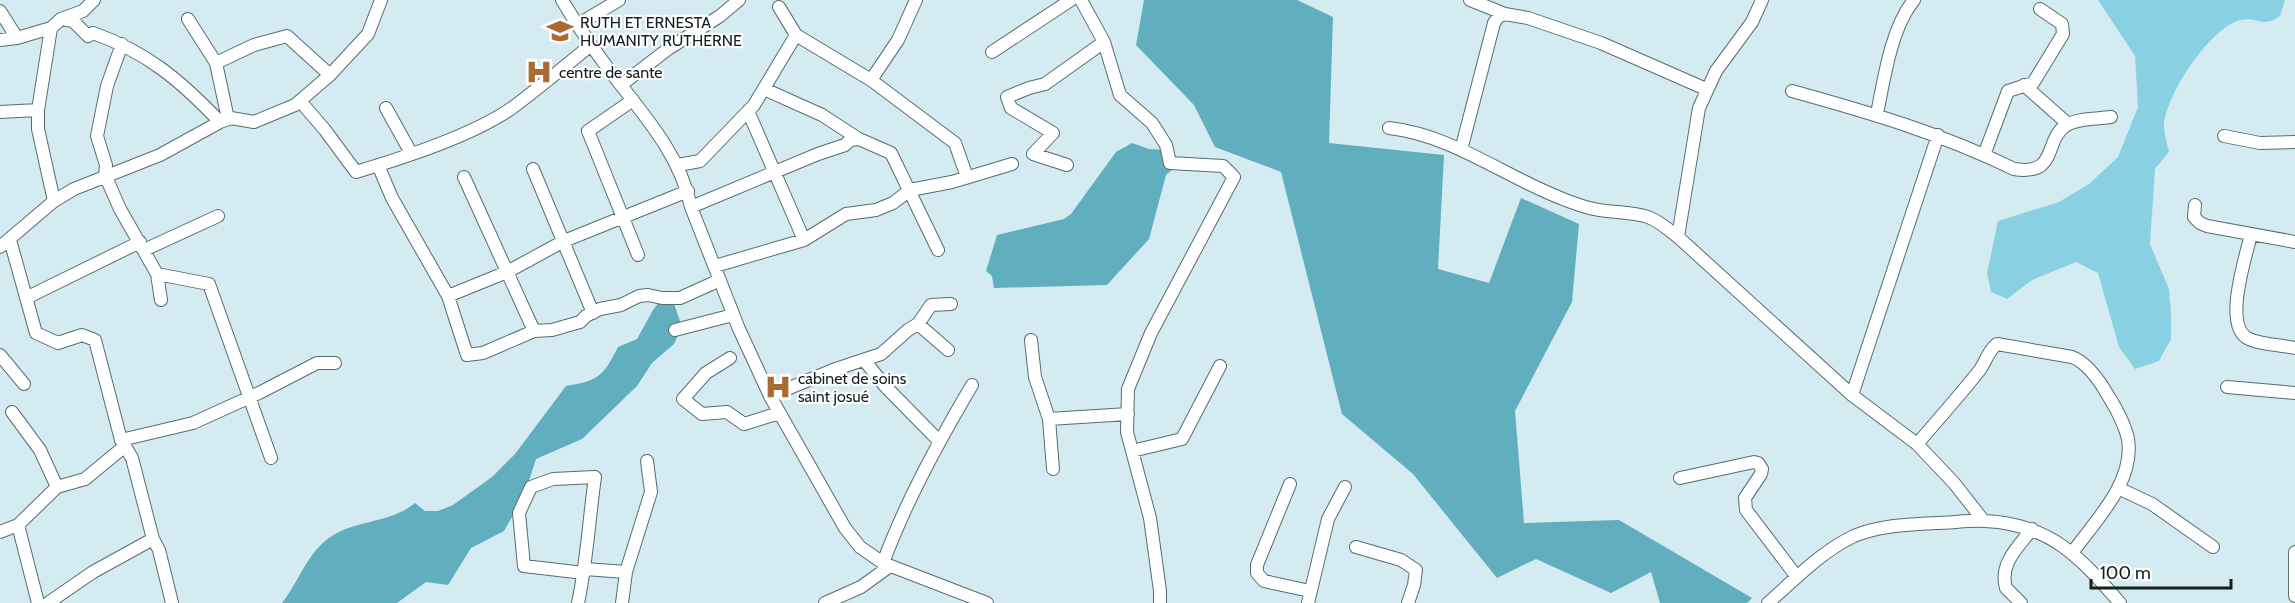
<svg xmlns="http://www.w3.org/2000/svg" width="2295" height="603" viewBox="0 0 2295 603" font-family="Cabin,sans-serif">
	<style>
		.green { fill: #89d1e2 }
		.forest { fill: #61aebf }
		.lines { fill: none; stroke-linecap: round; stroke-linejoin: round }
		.minor-casing { stroke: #576c71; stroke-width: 14 }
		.minor { stroke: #fff; stroke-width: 12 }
		.labels { text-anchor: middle; stroke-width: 4.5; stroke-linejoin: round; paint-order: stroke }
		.poi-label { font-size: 16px; fill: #151e20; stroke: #fff; text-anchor: start }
	</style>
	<rect width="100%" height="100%" fill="#d3ebf1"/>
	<!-- green -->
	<path class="green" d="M2098,0H2285L2280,16C2261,29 2258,16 2241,20C2210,27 2166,95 2164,125C2164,133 2167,144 2169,152L2155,169L2150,244L2169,289L2171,314V339L2159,361L2135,369L2119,347L2098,273L2076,262L2032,280L2007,299L1991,292L1987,273L1998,221L2059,202L2089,184L2118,157L2138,107L2135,56Z"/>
	<!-- forest -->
	<path class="forest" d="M1144,0H1297L1333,17L1329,143L1444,155L1438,269L1489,283L1521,198L1579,224L1572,302L1515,411L1524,523L1619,520L1752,598L1747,603H1660L1651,572L1611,593L1536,559L1497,578L1413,474L1342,414L1281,172L1215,147L1194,105L1136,45Z
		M1132,143L1149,149L1168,150L1180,163L1166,175L1149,239L1107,285L994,288L992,276L986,271L997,235L1064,219L1071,214L1116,152Z
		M662,298H672L682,327L674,344L652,363L637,386L582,439L536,459L524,496L504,531L471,548L448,585L426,582L397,603H282C301,579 308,548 337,533C362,520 392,522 415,503L425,511H438L453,505L492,477L515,454L566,386C599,381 603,376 618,347L637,339L653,310Z"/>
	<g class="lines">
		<!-- minor casing -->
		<g class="minor-casing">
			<path id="minor" d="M562,0C579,29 599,57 620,84C650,122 681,159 691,207L739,329L770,396L845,528L860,547L883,563L987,603
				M1470,0L1505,14
				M779,7L796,35L871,80L898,40L916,0
				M0,11L17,38
				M61,19L73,21L88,36L93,33C147,52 181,81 220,122
				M188,19L216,63
				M577,25L619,0
				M51,28L38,110V129L54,201
				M0,40L17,38L51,28L61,19L83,11L94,0
				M1104,42L1120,95L1152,123L1166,145L1170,163L1223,166L1234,177L1151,333L1128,389L1127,432L1150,518L1160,591V603
				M122,44L107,86L97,136L106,165L105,175L120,209L157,274L161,300
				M992,52L1071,0
				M871,80L955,143L967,177
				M621,85L668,49L720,16L739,0
				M2024,85L2068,124
				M764,89L822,115L859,139L891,153L938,250
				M1792,91C1871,113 1940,133 2014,169C2058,176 2044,141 2065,126C2076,118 2098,119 2111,117
				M633,100L588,131L638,255
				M300,101L325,130L356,172C403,158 472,136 512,108C539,88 565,66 591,45
				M386,108L411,153
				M748,111L804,240
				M0,112L38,110
				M1877,114C1884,79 1891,28 1914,0
				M228,119L216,63L254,45L287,36L330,75
				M1389,128C1452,135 1505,177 1563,199C1573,203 1583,207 1594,209C1611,213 1631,211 1648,217C1659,221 1669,230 1678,237L1852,395L1917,444L1954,483L1983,520
				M2224,136L2260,143L2295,142
				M1461,150L1494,23L1498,17L1505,14L1528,18L1601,43L1706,89
				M1984,155L2008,91L2033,83L2063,34L2062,24L2040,9
				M378,165L392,198L448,296L467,355L483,353L534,331L552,330L580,322L586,316L600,309L621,305L639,296L648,295L662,298H680L720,280
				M678,165L700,161L754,105L796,35
				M1067,165L1033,154L1053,133L1011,108L1007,97L1029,88L1045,84L1104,42L1081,0
				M533,169L593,313
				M464,177L534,331
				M2195,205L2194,217L2200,223L2207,226L2295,242
				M691,207L818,154L845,145L850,140L859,139
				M2251,234C2246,257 2222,327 2249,339C2263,345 2281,345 2295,348
				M1678,237L1699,108L1716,71L1752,22L1762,0
				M10,240L36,333L58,343L82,335L95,340L121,440L132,458L153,539L93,572L48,603
				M0,247L54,201L74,189L160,155L220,122L231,118L254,122L295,105L330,75L368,34L381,0
				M144,250L218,216
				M715,266L804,240L846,214L876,210L893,203L910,190L952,182L1012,164
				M157,274L209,284L271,458
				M448,296L507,272L564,241L688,191
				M26,298L140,242
				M918,324L948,350
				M675,330L733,315
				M1031,340L1035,377L1049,419L1053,469
				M0,355L24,384
				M730,358L706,373L683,399L702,414L727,412L744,424L779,413
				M864,360L885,386L939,441
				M2227,387L2295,393
				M1852,395L1938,135
				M770,396L833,370L881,354L908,330L918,324L931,305L951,304
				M12,412L40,450L57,487
				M1049,419L1128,414
				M121,440L193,423L259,393L317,363H335
				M1917,444C1938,420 1959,396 1979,371C1986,362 1987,352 1997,344L2072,357C2088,363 2101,383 2109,397C2117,410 2125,425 2128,439C2135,482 2095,521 2072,553
				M1132,451L1182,439L1220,366
				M1680,478L1754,462L1758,463L1762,469L1761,474L1745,498L1746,510L1797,577
				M1290,484L1257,565V573L1264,581L1310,591
				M2118,488L2152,504L2213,547
				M18,525L38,603
				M0,532L18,525L57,487L85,479L125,446
				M153,539L159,550L172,603
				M1356,547L1401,560L1416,570L1414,585L1408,603
				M2295,552V596
				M883,563C906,501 938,443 972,385
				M585,569L626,572
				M578,603C587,561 589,519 595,477L553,479L531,487L519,513L524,566L584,573
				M622,603L626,572L651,492L647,461
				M825,603L861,587L890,566
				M1308,603L1328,519L1345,487
				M1768,603C1794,580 1822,551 1854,536C1880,525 1908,525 1935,523C1951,523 1969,520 1985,521C2050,524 2079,556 2120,603
				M2021,603L2006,588C1999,564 2018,547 2032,529"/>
		</g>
		<!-- minor -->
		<use href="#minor" class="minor"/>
	</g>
	<!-- icons -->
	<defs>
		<g id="school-bare" transform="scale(2.07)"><path d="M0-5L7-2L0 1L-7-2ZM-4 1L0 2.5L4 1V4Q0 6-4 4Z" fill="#a96b31" stroke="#fff" stroke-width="2.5" paint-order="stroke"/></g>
		<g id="hospital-bare" transform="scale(2.07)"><path d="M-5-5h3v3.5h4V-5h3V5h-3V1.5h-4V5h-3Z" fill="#a96b31" stroke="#fff" stroke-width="2.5" paint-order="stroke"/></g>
	</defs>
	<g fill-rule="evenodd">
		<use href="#school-bare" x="560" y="31"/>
		<use href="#hospital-bare" x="539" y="72"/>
		<use href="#hospital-bare" x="778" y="387"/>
	</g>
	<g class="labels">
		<!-- poi labels -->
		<g class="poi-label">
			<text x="580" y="28">RUTH ET ERNESTA<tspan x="580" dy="18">HUMANITY RUTHERNE</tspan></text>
			<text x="559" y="78">centre de sante</text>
			<text x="798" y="384">cabinet de soins<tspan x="798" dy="18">saint josué</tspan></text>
		</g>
	</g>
	<!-- scale -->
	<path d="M2091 579v9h140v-9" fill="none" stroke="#151e20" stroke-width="3"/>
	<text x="2100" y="579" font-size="18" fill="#151e20" stroke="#ffffff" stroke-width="4.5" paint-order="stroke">100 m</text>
</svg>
